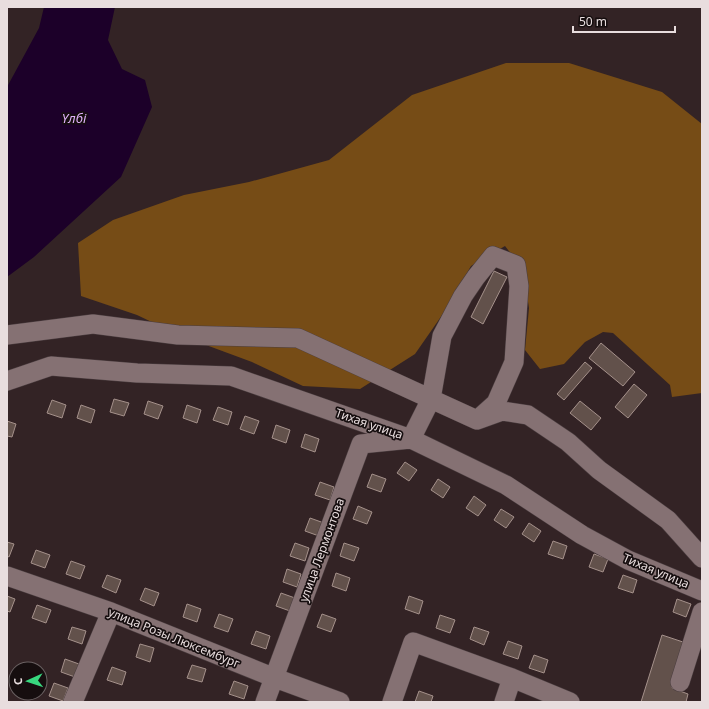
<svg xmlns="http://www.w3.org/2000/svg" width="709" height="709" viewBox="0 0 709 709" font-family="'Noto Sans',sans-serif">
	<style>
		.forest { fill: #764c16 }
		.water { fill: #1c0029 }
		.building { fill: #62514b; stroke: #a5918b }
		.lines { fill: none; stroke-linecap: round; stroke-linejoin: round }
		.minor-casing { stroke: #4b3e40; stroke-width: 20 }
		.minor { stroke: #857173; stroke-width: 19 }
		.labels { text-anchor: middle; stroke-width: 3.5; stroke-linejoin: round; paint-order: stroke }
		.street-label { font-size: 12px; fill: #e8ddde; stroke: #160e0f }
		.water-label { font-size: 13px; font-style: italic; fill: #e0b1fa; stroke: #160e0f }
	</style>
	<rect width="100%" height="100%" fill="#332325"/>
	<!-- forest -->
	<path class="forest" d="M506,63H569L662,92L702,124V393L672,397L670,385L613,333L603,332L585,342L564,364L540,369L525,350L529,308L523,269L505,246L471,266L447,308L415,354L360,389L303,386L252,362L179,335L137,315L81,296L78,243L113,220L184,195L249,182L329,160L412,95Z"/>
	<!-- water -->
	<path class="water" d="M44,7H115L108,40L122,69L145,80L152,107L121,177L34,257L7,277V87L39,28Z"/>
	<!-- building -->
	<path class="building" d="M494,271L507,277L483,324L471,317Z
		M601,343L635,372L623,386L589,358Z
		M585,362L592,368L564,400L557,394Z
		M634,384L647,395L628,418L615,407Z
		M114,399L129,403L124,416L110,412Z
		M52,400L66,405L62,418L47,413Z
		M148,401L163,406L158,419L144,414Z
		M580,401L601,418L591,430L570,413Z
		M81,405L95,410L91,423L77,418Z
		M187,405L201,410L197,423L183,418Z
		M218,407L232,412L228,425L213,420Z
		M245,416L259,421L254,434L240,429Z
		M7,421L16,424L12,437L7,436Z
		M276,425L290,430L286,443L272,438Z
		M305,434L319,439L315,452L301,447Z
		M405,462L417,470L409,481L397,473Z
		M372,474L386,479L381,492L367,487Z
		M438,479L450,487L443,498L431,490Z
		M320,482L334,487L330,500L315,495Z
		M474,496L486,505L478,516L466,508Z
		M358,506L372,512L367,524L353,519Z
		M501,509L514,517L506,528L494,520Z
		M310,518L324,523L319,536L305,531Z
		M529,523L541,531L534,542L522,534Z
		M553,541L567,546L563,559L548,554Z
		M7,542L14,544L9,557L7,556Z
		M295,543L309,548L305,561L290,556Z
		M344,543L359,548L354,561L340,556Z
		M36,550L50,555L45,568L31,563Z
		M594,554L608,559L603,572L589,567Z
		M71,561L85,566L80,579L66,574Z
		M287,569L301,574L297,587L283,582Z
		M336,573L350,578L346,591L332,586Z
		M107,575L121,580L116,593L102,587Z
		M623,575L637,580L633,593L618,588Z
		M145,588L159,593L154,606L140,600Z
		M281,593L295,598L290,611L276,606Z
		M7,596L15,599L10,612L7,611Z
		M409,596L423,601L419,614L405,609Z
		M677,599L691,604L686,617L673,612Z
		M187,604L201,609L197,622L183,617Z
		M37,605L51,610L46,623L32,618Z
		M219,614L233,619L228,632L214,627Z
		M322,614L336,619L331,632L317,627Z
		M440,615L455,620L450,633L436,628Z
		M72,627L86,631L82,644L68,639Z
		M474,627L489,632L484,645L470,639Z
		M256,631L270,636L266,649L251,644Z
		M662,635L686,643L672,688L688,694L686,702H641Z
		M508,641L522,646L518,659L503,654Z
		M140,644L154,648L150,662L136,657Z
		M534,655L548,660L544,673L529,668Z
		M65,659L79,664L75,677L61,672Z
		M192,665L206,669L202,682L187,678Z
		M112,667L126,672L122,685L107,680Z
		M234,681L248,686L244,699L229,694Z
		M54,683L68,688L63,701L49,696Z
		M419,691L433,696L431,702H415Z"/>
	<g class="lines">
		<!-- minor casing -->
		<g class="minor-casing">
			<path id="minor" d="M7,335L93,324L178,335L298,338L431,399L442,336L463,296L476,277L493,256L516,265L519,286L514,362L496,403L477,420
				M7,381L51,366L137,373L231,376L411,439L506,485L582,535L628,560L702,591
				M7,576L111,612L275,678L340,702
				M680,682L702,612
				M73,702L111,612
				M265,702L361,444L411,439L431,399L477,420L502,411L528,415L568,442L599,470L668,520L702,558
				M392,702L413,642L512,678L570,702
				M504,702L512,678"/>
		</g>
		<!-- minor -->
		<use href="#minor" class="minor"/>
	</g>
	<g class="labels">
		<!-- street labels -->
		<g class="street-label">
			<text transform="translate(369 424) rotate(19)" y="4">Тихая улица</text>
			<text transform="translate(322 550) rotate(-70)" y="4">улица Лермонтова</text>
			<text transform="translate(656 571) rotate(23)" y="4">Тихая улица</text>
			<text transform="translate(174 638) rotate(22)" y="4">улица Розы Люксембург</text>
		</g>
		<!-- water labels -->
		<g class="water-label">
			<text x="74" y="123">Үлбі</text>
		</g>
	</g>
	<!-- border -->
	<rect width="709" height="709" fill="none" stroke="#e8ddde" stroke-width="16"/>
	<!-- north arrow -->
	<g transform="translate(28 681) rotate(267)"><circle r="19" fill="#160e0f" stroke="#6a6162"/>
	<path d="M0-3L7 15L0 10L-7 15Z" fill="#38d87f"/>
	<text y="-6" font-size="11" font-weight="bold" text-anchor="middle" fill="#e8ddde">С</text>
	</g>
	<!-- scale -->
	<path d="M573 26v6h102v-6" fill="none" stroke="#e8ddde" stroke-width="2"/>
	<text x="579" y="26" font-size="12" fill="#e8ddde" stroke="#160e0f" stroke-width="3" paint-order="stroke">50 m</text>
</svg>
